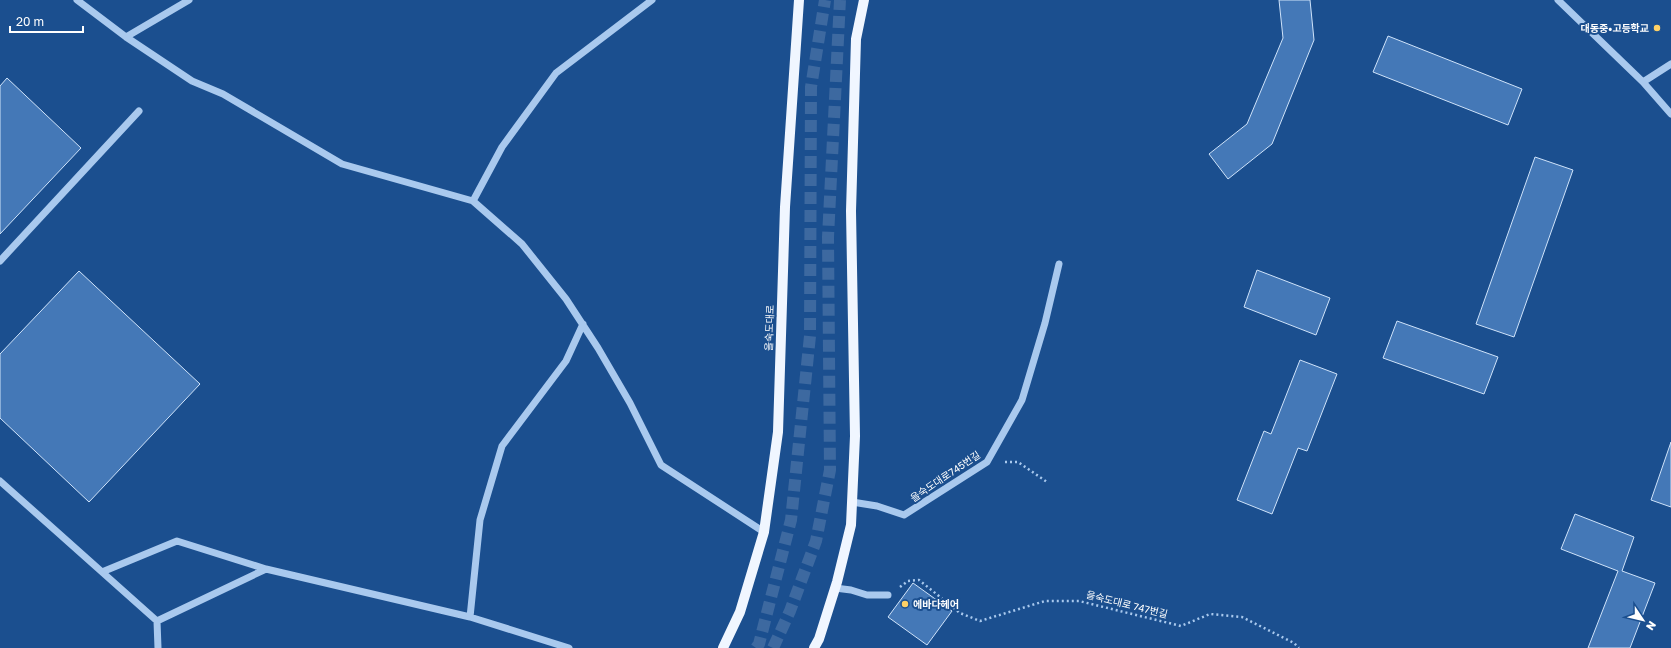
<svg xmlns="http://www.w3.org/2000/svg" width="1671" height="648" viewBox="0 0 1671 648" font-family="'Golos Text','Noto Sans KR',sans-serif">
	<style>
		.building { fill: #4478b7; stroke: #cfe3fa }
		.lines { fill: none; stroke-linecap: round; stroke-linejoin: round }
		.highway-tunnel { stroke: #3d69a0; stroke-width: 12; stroke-dasharray: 12 6; stroke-linecap: butt }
		.path { stroke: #a9c9ee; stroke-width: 2.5; stroke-dasharray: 2 3; stroke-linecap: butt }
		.minor { stroke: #a9c9ee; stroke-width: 7 }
		.major { stroke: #f0f6ff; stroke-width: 10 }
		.poi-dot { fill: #ffd166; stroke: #1b4f8f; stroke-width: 1.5 }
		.labels { text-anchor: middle; stroke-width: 4; stroke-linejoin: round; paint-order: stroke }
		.poi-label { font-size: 10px; font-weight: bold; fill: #fff; stroke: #1b4f8f; text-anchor: end }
		.street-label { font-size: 10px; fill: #fff; stroke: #1b4f8f }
	</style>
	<rect width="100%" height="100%" fill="#1b4f8f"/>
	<!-- building -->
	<path class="building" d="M1279,0H1310L1314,40L1272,144L1228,179L1209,154L1247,124L1283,38Z
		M1388,36L1522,89L1508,125L1373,72Z
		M7,78L81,148L0,234V86Z
		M1535,157L1573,170L1514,337L1476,324Z
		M1257,270L1330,298L1316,335L1244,307Z
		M79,271L200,384L89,502L0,418V354Z
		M1397,321L1498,357L1484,394L1383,358Z
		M1300,360L1337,374L1307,451L1298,448L1272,514L1237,500L1264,431L1271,434Z
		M1671,442V507L1651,500Z
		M1575,514L1634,537L1622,571L1655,583L1630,648H1588L1618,571L1561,549Z
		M913,583L952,611L927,645L888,617Z"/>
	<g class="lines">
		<!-- highway-tunnel -->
		<path class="highway-tunnel" d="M756,648L759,644L791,520L810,336L811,87L825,0
			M773,648L790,611L816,541L830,470L828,237L840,0"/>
		<!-- path -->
		<path class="path" d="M1005,462H1018L1047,482
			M900,587L908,581L919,580L960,613L980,621L1045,601H1079L1181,626L1210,614L1242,617L1294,643L1299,648"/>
		<!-- minor -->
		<path class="minor" d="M77,0L126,37L192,81L223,94L342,164L473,201L522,244L566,299L598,348L630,403L661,465L764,532
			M1558,0L1643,82L1671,114
			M126,37L189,0
			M1643,82L1671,64
			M473,201L502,147L556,73L652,0
			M0,261L139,111
			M0,481L157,621
			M852,502L877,506L904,515L987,462L1022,400L1045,323L1059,264
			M102,572L177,541L266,569
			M835,588L851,590L867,595H888
			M158,648L157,621L266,569L470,617
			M569,648L470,617L480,520L502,446L566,361L583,324"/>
		<!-- major -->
		<path class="major" d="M723,648L740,612L764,532L778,432L785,207L799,0
			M814,648L819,639L837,582L851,525L855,436L851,211L856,39L864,0"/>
	</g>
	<!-- markers -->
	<g class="poi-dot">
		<circle cx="1657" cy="28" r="4"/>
		<circle cx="905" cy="604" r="4"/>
	</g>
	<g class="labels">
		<!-- poi labels -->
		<g class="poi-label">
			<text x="1649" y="32">대동중•고등학교</text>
			<text x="913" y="608" text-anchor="start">에바다헤어</text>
		</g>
		<!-- street labels -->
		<g class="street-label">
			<text transform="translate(769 328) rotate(-88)" y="4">을숙도대로</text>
			<text transform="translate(945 476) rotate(-34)" y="4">을숙도대로745번길</text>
			<text transform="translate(1127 604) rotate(14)" y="4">을숙도대로 747번길</text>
		</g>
	</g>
	<!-- north arrow -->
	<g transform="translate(1643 620) rotate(125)" stroke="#1b4f8f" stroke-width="3" paint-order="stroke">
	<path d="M0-3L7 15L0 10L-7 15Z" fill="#ffffff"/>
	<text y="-6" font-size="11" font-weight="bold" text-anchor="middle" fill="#ffffff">N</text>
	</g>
	<!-- scale -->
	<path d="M10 26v6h73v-6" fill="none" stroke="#ffffff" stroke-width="2"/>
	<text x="16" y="26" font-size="12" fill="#ffffff" stroke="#1b4f8f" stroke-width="3" paint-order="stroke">20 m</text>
</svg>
